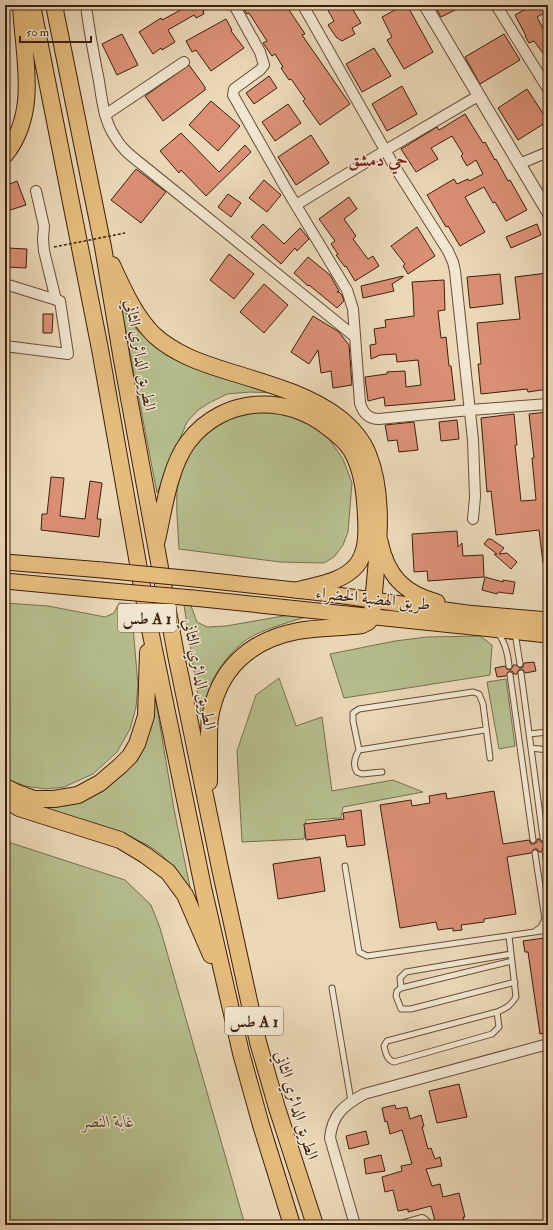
<svg xmlns="http://www.w3.org/2000/svg" width="553" height="1230" viewBox="0 0 553 1230" font-family="'IM FELL Double Pica',Amiri,serif">
	<style>
		.green { fill: #b6bf8e; stroke: #7a6f4d }
		.building { fill: #db9076; stroke: #3f1f0c }
		.lines { fill: none; stroke-linecap: round; stroke-linejoin: round }
		.service-casing { stroke: #6a4d37; stroke-width: 7 }
		.minor-casing { stroke: #6a4d37; stroke-width: 12 }
		.tertiary-casing { stroke: #6a4d37; stroke-width: 14 }
		.primary-casing { stroke: #3f1f0c; stroke-width: 17 }
		.trunk-casing { stroke: #3f1f0c; stroke-width: 18 }
		.service { stroke: #f1e6d0; stroke-width: 5 }
		.minor { stroke: #f1e6d0; stroke-width: 10 }
		.tertiary { stroke: #f1e6d0; stroke-width: 12 }
		.primary { stroke: #e5bc7c; stroke-width: 15 }
		.trunk { stroke: #e5bc7c; stroke-width: 16 }
		.primary-bridge-casing { stroke: #3f1f0c; stroke-width: 17; stroke-linecap: butt }
		.path-bridge { stroke: #3f1f0c; stroke-width: 1.5; stroke-dasharray: 3 2; stroke-linecap: butt }
		.primary-bridge { stroke: #e5bc7c; stroke-width: 15 }
		.labels { text-anchor: middle; stroke-width: 3; stroke-linejoin: round; paint-order: stroke }
		.shield { fill: #f1e6d0; stroke: #745b47; stroke-width: 1 }
		.shield-label { font-size: 16px; font-weight: bold; fill: #3f1f0c }
		.street-label { font-size: 17px; fill: #3f1f0c; stroke: #f1e6d0 }
		.park-label { font-size: 17px; font-style: italic; fill: #5d472c; stroke: #f1e6d0 }
		.neighbourhood-label { font-size: 18px; font-weight: bold; fill: #7a1f14; stroke: #f1e6d0 }
	</style>
	<rect width="100%" height="100%" fill="#ead8b7"/>
	<filter id="stains"><feTurbulence type="fractalNoise" baseFrequency=".005" numOctaves="4"/><feColorMatrix values="0 0 0 0 .2 0 0 0 0 .09 0 0 0 0 .02 0 0 0 .5 -.17"/></filter>
	<radialGradient id="worn" r=".72"><stop offset=".6" stop-color="#630" stop-opacity="0"/><stop offset="1" stop-color="#630" stop-opacity=".3"/></radialGradient>
	<!-- green -->
	<path class="green" d="M121,306L137,330L155,345L277,393L250,392L227,394L209,403L198,410L187,422L157,493Z
		M268,412L293,415L312,424L329,439L343,459L352,483L348,532L343,545L334,557L324,563L280,562L179,549C178,526 175,503 178,481C184,449 213,422 244,414C251,412 260,413 268,412Z
		M5,603L48,606L105,617L114,613L119,603L131,604L138,685L136,707L130,729L117,752L93,774L64,787L46,789L25,786L5,778Z
		M184,605L191,606L197,622L207,627L226,626L289,615L306,617C287,623 255,631 241,644C227,656 214,674 208,692C205,702 204,712 202,722Z
		M480,636L492,645L490,675L344,698L330,654L395,641L427,637Z
		M279,678L296,726L322,717L332,791L393,780L423,792L343,807L341,818L306,820L304,839L242,842L237,751L256,695Z
		M506,679L515,746L499,749L487,682Z
		M155,696L174,809L191,892L162,855L148,845L112,829L72,818L20,802L74,800L145,732Z
		M5,841L125,880L151,905L160,928L245,1225H5Z"/>
	<!-- building -->
	<path class="building" d="M190,5H214L203,11L204,14L196,18L194,15L168,30L175,42L162,50L161,48L153,54L139,32L161,18L162,20Z
		M241,5H296L289,10L305,34L302,35L350,104L320,125L303,101L305,99L291,79L289,80L281,68L283,67L275,54L272,56L263,43L267,41L249,13L247,14Z
		M325,5H350L361,23L352,28L355,34L342,41L336,37L328,25L334,21Z
		M404,5H407L433,52L404,69L387,40L392,37L382,17Z
		M434,5H465L441,17Z
		M533,5H548V11L537,17L548,38V60L534,41L529,43L525,36H526L515,15Z
		M226,19L232,30L231,31L244,48L211,71L196,50L192,52L186,41Z
		M122,34L138,65L117,75L102,44Z
		M504,34L520,60L480,84L465,57Z
		M374,48L391,76L362,92L346,64Z
		M189,65L205,87V90L163,121L145,96Z
		M269,76L277,88L254,104L246,93Z
		M402,86L417,114L387,131L372,104Z
		M527,89L548,121L518,140L498,108Z
		M211,101L240,126L218,151L189,125Z
		M288,104L301,123L275,141L262,122Z
		M465,114L483,143L485,142L495,160L496,159L508,181L510,180L527,210L506,221L495,202L493,203L484,187L465,197L485,232L460,246L448,226L446,227L427,195L454,179L457,184L468,179L469,181L483,174L476,160L467,166L461,156L463,154L452,136L431,148L438,159L416,172L401,149L437,127L439,130Z
		M181,133L219,172L245,145L251,152L206,196L181,170L179,173L160,151Z
		M311,135L329,163L296,185L278,157Z
		M136,169L166,192L141,223L111,200Z
		M264,180L281,195L267,212L249,198Z
		M17,181L26,205L10,210V209L5,210V186Z
		M228,194L241,203L231,217L218,207Z
		M349,197L357,209L344,219L356,236L353,239L368,259L373,256L379,266L355,281L346,266L345,267L336,255L338,254L331,244L335,241L319,219Z
		M263,224L284,244L300,228L309,239L297,251L295,248L281,264L251,237Z
		M537,224L541,235L511,248L506,237Z
		M417,227L435,256L408,274L403,266L405,264L391,246Z
		M7,248L27,249L26,268L7,267Z
		M229,254L254,274L234,299L210,280Z
		M308,257L330,275L339,291L337,292H339L342,295L344,301L337,308L309,285L308,286L294,273Z
		M548,273V389L528,392L527,389L481,394L478,364H481L477,323L520,319L515,277Z
		M500,274L503,304L470,308L467,277Z
		M403,276V277L392,284L394,291L363,298L361,286Z
		M444,280L445,310L438,311L441,338L446,337L449,366H451L455,400L385,406L384,397L368,401L365,377L387,374V372L405,371L406,387L421,385L418,360L397,362L396,354L380,355L371,359L370,345L376,344L374,329L386,327L385,320L414,316L413,293L412,282Z
		M264,284L288,305L264,333L240,312Z
		M43,314H53L52,333H43Z
		M313,316L339,332L349,345L352,385L333,388L331,371L321,373L318,350L309,364L291,352Z
		M548,412V563H543L539,530L496,535L491,491L487,492L481,418L514,414L517,445H515L521,501L536,500L532,458H534L529,414Z
		M457,420L459,439L441,441L439,422Z
		M414,422L418,450L399,452L397,440L388,441L385,425Z
		M51,477L64,478L60,516L85,519L90,481L102,483L97,519H101L99,537L41,530L42,514H47Z
		M457,531L458,547L462,543L463,556L483,555L484,577L428,581L427,571L414,572L412,534Z
		M488,539H491L504,548L499,554L507,553L517,562L511,569L494,554H497L484,544Z
		M485,577L503,582V580L515,582L513,594L498,592L497,594L482,590Z
		M534,662L536,671L525,673L523,670L520,669L518,671L517,674H514L512,671H509L506,676L497,677L495,668L505,666L507,669L510,670L512,668L513,665H516L520,668L523,667L524,663Z
		M494,791L503,844L529,840L531,844H534L537,842V839H539L541,842H544L548,837V848H543L541,852H539L537,849H534L531,853L507,857L516,914L484,919V922L461,925L462,930L453,931V928L438,930L436,922L400,928L380,805L411,800L412,806L430,803L429,796L446,793L447,799Z
		M361,810L365,845L347,847L345,835L306,840L304,824L344,819L343,813Z
		M320,857L325,891L278,899L273,864Z
		M544,938L547,953H548V983H543L548,1018V1032L540,1034L528,952H525L523,941Z
		M459,1084L467,1117L437,1123L429,1091Z
		M395,1105L396,1109L407,1107L410,1119L421,1115L424,1126L422,1127L428,1149L431,1148L435,1159L440,1157L442,1166L426,1169L432,1186L440,1184L443,1197L459,1193L465,1217H463L465,1225H436L431,1206L408,1212V1209L398,1211L393,1190L385,1192L382,1177L402,1171L401,1166L412,1164L402,1130L390,1134L387,1121L385,1122L382,1108Z
		M366,1131L369,1144L349,1149L346,1136Z
		M381,1155L385,1171L366,1174L364,1159Z"/>
	<g class="lines">
		<!-- service casing -->
		<g class="service-casing">
			<path id="service" d="M498,633C505,642 508,654 509,666
				M515,633L520,664
				M548,664L547,667L548,676
				M521,673L543,838
				M510,675L533,840
				M529,734L548,732
				M531,748L548,750
				M359,750L353,721V713L359,709L473,692L479,694L483,704L490,758
				M382,772L362,774L357,772C352,765 355,757 359,750L485,730
				M545,851L548,870
				M345,866L359,952L367,956L548,930
				M534,932L541,927L545,919L535,853
				M512,961L401,988L397,991L396,996L401,1009H411L515,982
				M332,988L351,1101
				M401,988L400,978L406,972L511,954
				M497,1012L499,1027L492,1034L394,1062C387,1060 386,1054 384,1046L387,1041L497,1012C507,1008 511,1005 516,997L509,936"/>
		</g>
		<!-- minor casing -->
		<g class="minor-casing">
			<path id="minor" d="M86,5C89,31 94,56 99,81C102,100 104,121 115,137C122,150 134,158 145,167L354,336
				M234,5L260,52L264,65L260,70L234,89L233,95L285,187L347,290L353,309L360,403C363,413 368,419 379,419L470,410L548,404
				M496,5L548,89
				M305,9L393,164L448,251L453,262L455,271L473,440L475,497L473,519
				M105,115L184,62
				M519,164L548,152
				M36,191L44,226L43,239L44,251L56,300
				M296,205L386,150L478,96
				M5,284L60,301L68,354L5,346
				M355,1225L330,1138C332,1115 344,1105 364,1094L548,1044
				M404,1225L422,1220L428,1225"/>
		</g>
		<!-- tertiary casing -->
		<g class="tertiary-casing">
			<path id="tertiary" d="M425,5L548,212"/>
		</g>
		<!-- primary casing -->
		<g class="primary-casing">
			<path id="primary" d="M380,541C387,575 403,593 437,602
				M5,562L102,570
				M195,579L322,593L467,613L548,620
				M5,581L101,590
				M193,598L548,635"/>
		</g>
		<!-- trunk casing -->
		<g class="trunk-casing">
			<path id="trunk" d="M32,5L100,349L148,620L204,892L241,1053L261,1125L292,1225
				M54,5L103,247L122,360L176,655L221,873L258,1042L277,1108L315,1225
				M5,155C40,111 23,56 21,5
				M112,265C123,289 135,316 154,335C175,354 201,363 227,371C265,383 306,393 338,417C351,427 362,439 368,454C388,503 375,566 372,617L368,622L362,625C341,628 319,627 298,631C250,640 218,669 210,718C209,725 209,732 209,739C209,753 209,768 209,782
				M157,540C164,509 169,468 188,442C223,396 287,393 330,429C338,435 346,442 351,450C363,470 365,495 366,517C367,534 367,553 356,566C342,582 317,585 298,590
				M5,787L15,792L34,799H54L78,795L100,783L120,766L130,756L137,744L146,716L148,652
				M5,799L19,808L120,840L145,855L168,872L185,895L211,955"/>
		</g>
		<!-- service -->
		<use href="#service" class="service"/>
		<!-- minor -->
		<use href="#minor" class="minor"/>
		<!-- tertiary -->
		<use href="#tertiary" class="tertiary"/>
		<!-- primary -->
		<use href="#primary" class="primary"/>
		<!-- trunk -->
		<use href="#trunk" class="trunk"/>
		<!-- primary-bridge casing -->
		<g class="primary-bridge-casing">
			<path id="primary-bridge" d="M102,570L195,579
				M101,590L193,598"/>
		</g>
		<!-- path-bridge -->
		<path class="path-bridge" d="M54,247L125,233"/>
		<!-- primary-bridge -->
		<use href="#primary-bridge" class="primary-bridge"/>
	</g>
	<g class="labels">
		<!-- shield labels -->
		<g class="shield">
			<rect x="118" y="604" width="58" height="28" rx="3"/>
			<rect x="225" y="1007" width="58" height="28" rx="3"/>
		</g>
		<g class="shield-label">
			<text x="147" y="624">طس A 1</text>
			<text x="254" y="1027">طس A 1</text>
		</g>
		<!-- street labels -->
		<g class="street-label">
			<text transform="translate(141 355) rotate(80)" y="6">الطريق الدائري الثاني</text>
			<text transform="translate(373 598) rotate(6)" y="6">طريق الهضبة الخضراء</text>
			<text transform="translate(200 674) rotate(79)" y="6">الطريق الدائري الثاني</text>
			<text transform="translate(297 1105) rotate(73)" y="6">الطريق الدائري الثاني</text>
		</g>
		<!-- park labels -->
		<g class="park-label">
			<text x="108" y="1127">غابة النصر</text>
		</g>
		<!-- neighbourhood labels -->
		<g class="neighbourhood-label">
			<text x="378" y="166">حي دمشق</text>
		</g>
	</g>
	<!-- margin -->
	<rect width="553" height="1230" fill="none" stroke="#ead8b7" stroke-width="20"/>
	<rect x="6" y="6" width="541" height="1218" fill="none" stroke="#3f1f0c" stroke-width="2"/>
	<rect x="10" y="10" width="533" height="1210" fill="none" stroke="#3f1f0c"/>
	<!-- scale -->
	<path d="M20 36v6h71v-6" fill="none" stroke="#3f1f0c" stroke-width="2"/>
	<text x="26" y="36" font-size="12" fill="#3f1f0c" stroke="#f1e6d0" stroke-width="3" paint-order="stroke">50 m</text>
	<rect width="100%" height="100%" filter="url(#stains)"/>
	<rect width="100%" height="100%" fill="url(#worn)"/>
</svg>
